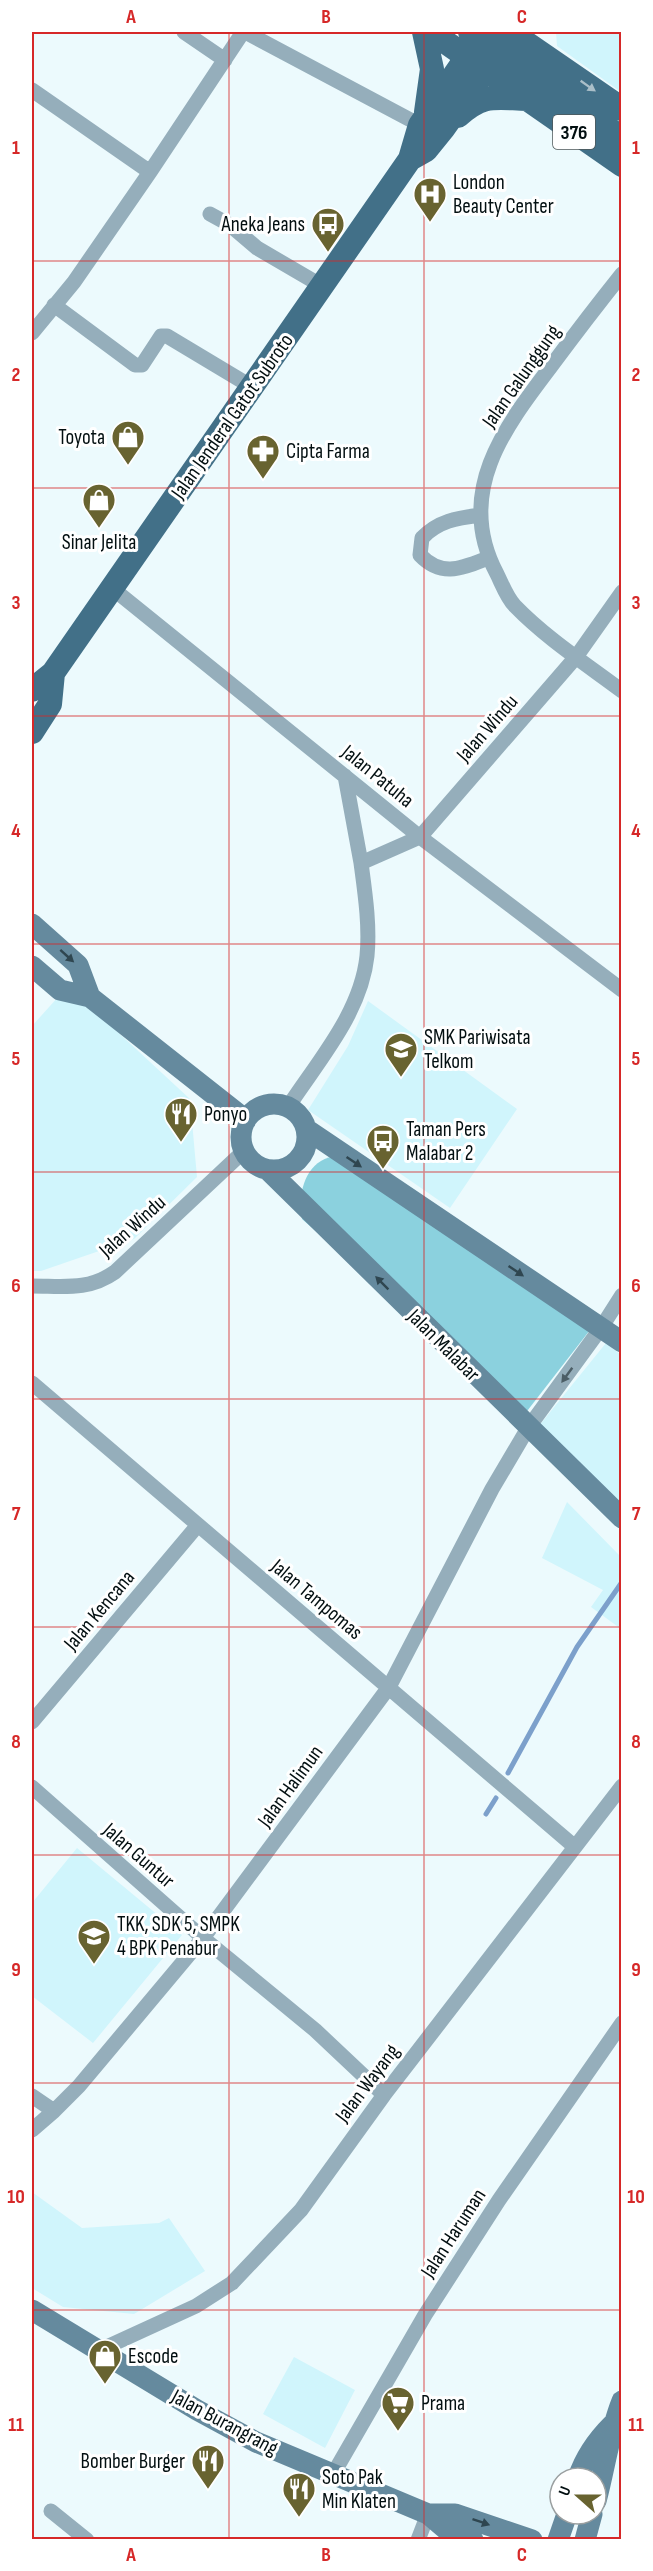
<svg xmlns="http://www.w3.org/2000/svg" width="653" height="2571" viewBox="0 0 653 2571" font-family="'Sofia Sans Condensed',sans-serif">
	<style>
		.built { fill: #d0f5fc }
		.green { fill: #8bd1de }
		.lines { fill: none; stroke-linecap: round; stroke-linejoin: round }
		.stream { stroke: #7ca0cb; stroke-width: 5 }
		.street { stroke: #95aebb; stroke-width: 15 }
		.secondary { stroke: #658a9e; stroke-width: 21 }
		.primary { stroke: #427088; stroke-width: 24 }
		.oneway { fill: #aabfc9 }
		.oneway2 { fill: #2f4650 }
		.oneway3 { fill: #4c5e66 }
		.grid { fill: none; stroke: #d62828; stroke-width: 1.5; stroke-opacity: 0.55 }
		.labels { text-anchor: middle; stroke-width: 6; stroke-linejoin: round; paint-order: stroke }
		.shield { fill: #fff; stroke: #4f5758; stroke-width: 1.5 }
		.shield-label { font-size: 20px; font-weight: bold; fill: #030f11 }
		.poi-label { font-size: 21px; fill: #030f11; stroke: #fff; text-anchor: start }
		.street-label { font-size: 21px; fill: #030f11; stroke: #fff }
		.neatline { fill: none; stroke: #d62828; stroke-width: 2 }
		.grid-label { font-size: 20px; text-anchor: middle; font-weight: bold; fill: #d62828 }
	</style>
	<rect width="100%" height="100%" fill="#ecfafd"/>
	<!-- built -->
	<path class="built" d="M556,32H621V92L557,46Z
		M68,986L190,1099L197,1177L134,1239L41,1271H32V1026Z
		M368,1001L517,1109L450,1208L308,1110L348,1046Z
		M606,1343L621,1355V1506L538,1427Z
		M567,1502L621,1557V1629L591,1607L603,1590L542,1558Z
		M77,1848L182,1935L93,2043L32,1996V1903Z
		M32,2192L82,2228L159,2223L169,2218L205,2271L134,2314L63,2307L32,2288Z
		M294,2357L355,2390L325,2448L263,2414Z"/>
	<!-- green -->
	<path class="green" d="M338,1156L590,1330L524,1415L302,1219C297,1192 306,1158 338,1156Z"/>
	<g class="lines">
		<!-- stream -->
		<path class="stream" d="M508,1773L577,1647L622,1582
			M486,1814L496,1798"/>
		<!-- street -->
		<path class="street" d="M184,32L225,60
			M245,32L420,125
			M32,90L150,172
			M210,214L230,225L257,248L322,286
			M622,274C598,304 575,334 552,365C504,428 454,493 497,574C502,584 507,598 515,606C546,638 586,664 622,691
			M54,305L135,365H142L161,336H167L252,387
			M32,333L74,282L150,172L243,32
			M480,515C457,518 438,521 422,538L420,555C442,578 462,568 488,558
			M112,588L420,837L622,990
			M345,776L361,863
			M288,1107C318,1061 361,1013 367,956C370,926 365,893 361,863L420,837L576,657L622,592
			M32,1286C63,1286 88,1291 115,1272L244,1151
			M32,1383L575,1847
			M32,1722L198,1525
			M32,1787L203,1938L315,2030L384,2095
			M32,2096L54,2111
			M32,2130L54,2111L79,2086L203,1938L389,1687L492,1489L528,1428L601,1328L622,1295
			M100,2350L196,2306L232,2283L301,2210L384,2095L622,1786
			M332,2476L425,2315L499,2200L622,2023
			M51,2511L87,2540
			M418,2540L428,2514"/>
		<!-- secondary -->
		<path class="secondary" d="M32,924L78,965L90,997
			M32,966L60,990L90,997L246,1120
			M241 1137a33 33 0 1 1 66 0a33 33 0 1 1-66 0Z
			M306,1129L622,1342
			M268,1170L622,1518
			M32,2310L197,2410L256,2442L428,2514L448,2531L473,2540
			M578,2478C585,2457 596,2441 612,2425
			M596,2501C605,2468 609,2433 622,2401
			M428,2514H455L532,2540
			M558,2540L567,2514
			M585,2540L592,2514"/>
		<!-- primary -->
		<path class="primary" d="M424,32L432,69L426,112
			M431,32L622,165
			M470,32L622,138
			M510,32L622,109
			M458,116C484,93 494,98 527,99
			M410,159L426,150L443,129L512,32
			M32,690L53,673L410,159L420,125L484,32
			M32,732L50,704L53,673"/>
	</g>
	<!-- one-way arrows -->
	<defs><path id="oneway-solid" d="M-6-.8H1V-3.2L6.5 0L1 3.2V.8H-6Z" transform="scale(1.5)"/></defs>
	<use class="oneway" href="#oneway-solid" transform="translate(588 86) rotate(35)"/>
	<g class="oneway2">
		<use href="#oneway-solid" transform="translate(67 956) rotate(42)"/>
		<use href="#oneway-solid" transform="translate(354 1162) rotate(34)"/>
		<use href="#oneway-solid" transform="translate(516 1271) rotate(34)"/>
		<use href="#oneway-solid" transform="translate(382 1283) rotate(-135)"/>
		<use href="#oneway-solid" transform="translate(481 2522) rotate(19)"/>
	</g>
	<use class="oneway3" href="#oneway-solid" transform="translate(567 1375) rotate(126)"/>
	<!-- grid -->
	<path class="grid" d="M229,32V2540M424,32V2540M32,261H622M32,488H622M32,716H622M32,944H622M32,1172H622M32,1399H622M32,1627H622M32,1855H622M32,2083H622M32,2310H622"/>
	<!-- icons -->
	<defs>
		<g id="hospital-pin" transform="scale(1.725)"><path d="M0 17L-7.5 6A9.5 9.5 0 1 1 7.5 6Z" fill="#686330" stroke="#fff"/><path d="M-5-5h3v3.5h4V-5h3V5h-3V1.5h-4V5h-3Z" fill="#fff"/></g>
		<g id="bus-pin" transform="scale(1.725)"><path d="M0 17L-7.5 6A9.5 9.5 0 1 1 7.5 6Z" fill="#686330" stroke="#fff"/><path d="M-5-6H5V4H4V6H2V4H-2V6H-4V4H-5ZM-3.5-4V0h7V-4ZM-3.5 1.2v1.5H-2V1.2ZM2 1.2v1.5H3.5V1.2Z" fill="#fff"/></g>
		<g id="shop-pin" transform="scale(1.725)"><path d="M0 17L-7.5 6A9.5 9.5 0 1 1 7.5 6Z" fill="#686330" stroke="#fff"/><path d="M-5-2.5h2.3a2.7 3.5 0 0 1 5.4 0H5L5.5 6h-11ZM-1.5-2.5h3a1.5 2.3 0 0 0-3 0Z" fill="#fff"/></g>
		<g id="pharmacy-pin" transform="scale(1.725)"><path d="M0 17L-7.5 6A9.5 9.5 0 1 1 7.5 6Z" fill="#686330" stroke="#fff"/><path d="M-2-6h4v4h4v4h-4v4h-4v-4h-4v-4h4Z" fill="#fff"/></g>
		<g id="school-pin" transform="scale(1.725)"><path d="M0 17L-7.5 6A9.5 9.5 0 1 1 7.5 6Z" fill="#686330" stroke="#fff"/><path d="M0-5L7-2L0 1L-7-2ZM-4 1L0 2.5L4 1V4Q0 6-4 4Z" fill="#fff"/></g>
		<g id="restaurant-pin" transform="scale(1.725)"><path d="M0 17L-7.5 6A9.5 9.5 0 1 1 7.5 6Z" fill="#686330" stroke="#fff"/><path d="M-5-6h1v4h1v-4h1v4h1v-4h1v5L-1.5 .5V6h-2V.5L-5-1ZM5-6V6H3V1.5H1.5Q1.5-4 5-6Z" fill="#fff"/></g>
		<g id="supermarket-pin" transform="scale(1.725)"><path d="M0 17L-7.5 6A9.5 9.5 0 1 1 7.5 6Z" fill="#686330" stroke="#fff"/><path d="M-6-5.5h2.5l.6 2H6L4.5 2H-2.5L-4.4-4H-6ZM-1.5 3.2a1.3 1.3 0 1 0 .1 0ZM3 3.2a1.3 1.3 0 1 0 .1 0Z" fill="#fff"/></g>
	</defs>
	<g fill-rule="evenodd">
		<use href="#hospital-pin" x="430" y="194"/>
		<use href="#bus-pin" x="328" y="224"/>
		<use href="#shop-pin" x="128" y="437"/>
		<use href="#pharmacy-pin" x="263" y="451"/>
		<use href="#shop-pin" x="99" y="500"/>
		<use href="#school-pin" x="401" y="1049"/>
		<use href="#restaurant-pin" x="181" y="1114"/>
		<use href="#bus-pin" x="383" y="1141"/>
		<use href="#school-pin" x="94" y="1936"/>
		<use href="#shop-pin" x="105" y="2356"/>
		<use href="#supermarket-pin" x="398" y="2403"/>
		<use href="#restaurant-pin" x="208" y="2461"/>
		<use href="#restaurant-pin" x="299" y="2489"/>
	</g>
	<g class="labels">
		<!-- shield labels -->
		<rect class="shield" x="553" y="115" width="42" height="34" rx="4.5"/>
		<g class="shield-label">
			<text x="574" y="139">376</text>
		</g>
		<!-- poi labels -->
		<g class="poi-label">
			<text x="453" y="189">London<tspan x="453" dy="24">Beauty Center</tspan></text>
			<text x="305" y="231" text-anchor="end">Aneka Jeans</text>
			<text x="105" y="444" text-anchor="end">Toyota</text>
			<text x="286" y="458">Cipta Farma</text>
			<text x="99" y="549" text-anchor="middle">Sinar Jelita</text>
			<text x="424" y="1044">SMK Pariwisata<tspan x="424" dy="24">Telkom</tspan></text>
			<text x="204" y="1121">Ponyo</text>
			<text x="406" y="1136">Taman Pers<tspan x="406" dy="24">Malabar 2</tspan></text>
			<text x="117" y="1931">TKK, SDK 5, SMPK<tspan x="117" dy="24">4 BPK Penabur</tspan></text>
			<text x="128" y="2363">Escode</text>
			<text x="421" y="2410">Prama</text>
			<text x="185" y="2468" text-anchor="end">Bomber Burger</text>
			<text x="322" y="2484">Soto Pak<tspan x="322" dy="24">Min Klaten</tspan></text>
		</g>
		<!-- street labels -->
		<g class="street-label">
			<text transform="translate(521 376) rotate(-55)" y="7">Jalan Galunggung</text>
			<text transform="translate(232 416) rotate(-55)" y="7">Jalan Jenderal Gatot Subroto</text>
			<text transform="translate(487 728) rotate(-49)" y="7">Jalan Windu</text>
			<text transform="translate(378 776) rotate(39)" y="7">Jalan Patuha</text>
			<text transform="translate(132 1226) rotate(-42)" y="7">Jalan Windu</text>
			<text transform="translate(444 1345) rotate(45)" y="7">Jalan Malabar</text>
			<text transform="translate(317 1599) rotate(40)" y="7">Jalan Tampomas</text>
			<text transform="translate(99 1610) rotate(-50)" y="7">Jalan Kencana</text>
			<text transform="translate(290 1786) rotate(-54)" y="7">Jalan Halimun</text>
			<text transform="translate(139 1855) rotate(41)" y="7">Jalan Guntur</text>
			<text transform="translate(367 2083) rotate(-53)" y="7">Jalan Wayang</text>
			<text transform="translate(453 2233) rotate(-57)" y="7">Jalan Haruman</text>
			<text transform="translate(225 2422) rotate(28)" y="7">Jalan Burangrang</text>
		</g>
	</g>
	<!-- border -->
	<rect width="653" height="2571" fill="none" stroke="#ffffff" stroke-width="66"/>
	<!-- north arrow -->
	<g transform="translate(578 2496) rotate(291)"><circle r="28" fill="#ffffff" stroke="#9a9fa0" stroke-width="1.5"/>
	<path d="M0-4.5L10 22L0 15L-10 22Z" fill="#686330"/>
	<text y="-9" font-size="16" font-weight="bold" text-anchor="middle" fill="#030f11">U</text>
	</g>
	<rect x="33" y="33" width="587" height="2505" class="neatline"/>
	<g class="grid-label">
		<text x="131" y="23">A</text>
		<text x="326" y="23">B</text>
		<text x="522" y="23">C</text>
		<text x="16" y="154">1</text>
		<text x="636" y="154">1</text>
		<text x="16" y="381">2</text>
		<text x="636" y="381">2</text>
		<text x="16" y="609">3</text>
		<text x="636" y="609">3</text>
		<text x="16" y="837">4</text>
		<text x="636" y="837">4</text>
		<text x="16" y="1065">5</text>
		<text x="636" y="1065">5</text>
		<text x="16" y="1292">6</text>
		<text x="636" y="1292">6</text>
		<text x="16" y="1520">7</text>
		<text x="636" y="1520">7</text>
		<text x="16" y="1748">8</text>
		<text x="636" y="1748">8</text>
		<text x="16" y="1976">9</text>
		<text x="636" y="1976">9</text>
		<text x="16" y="2203">10</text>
		<text x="636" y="2203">10</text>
		<text x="16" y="2431">11</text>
		<text x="636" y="2431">11</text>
		<text x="131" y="2561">A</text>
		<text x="326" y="2561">B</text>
		<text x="522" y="2561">C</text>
	</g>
</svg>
